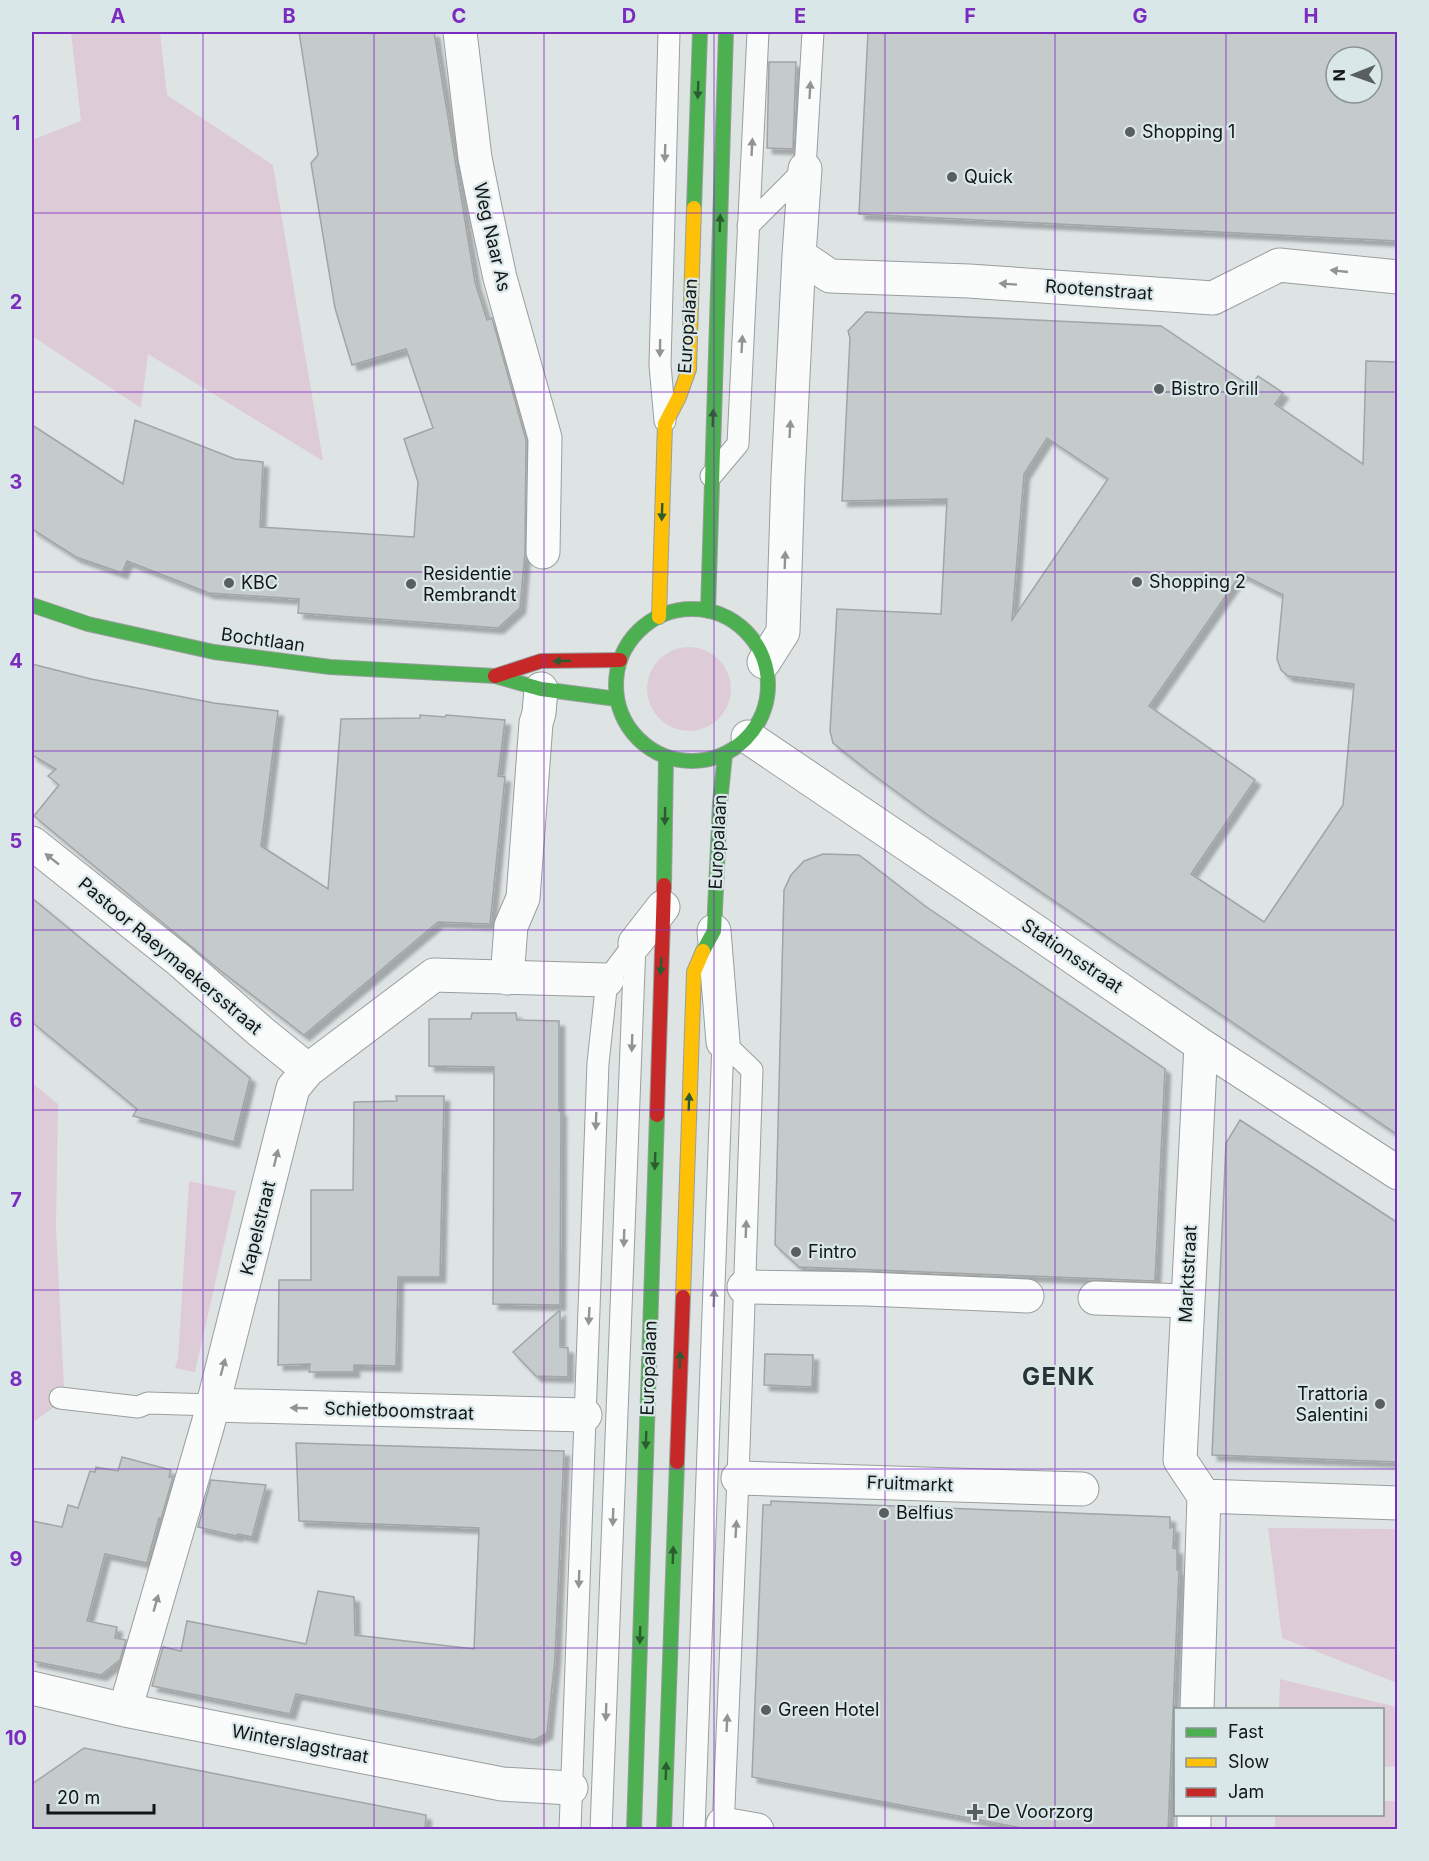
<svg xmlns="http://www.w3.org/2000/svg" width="1429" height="1861" viewBox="0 0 1429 1861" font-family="Inter,sans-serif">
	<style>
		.green { fill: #decbd8 }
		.building { fill: #c5cacb; stroke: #a0a5a5; stroke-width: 1.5; fill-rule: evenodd; filter: url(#shadow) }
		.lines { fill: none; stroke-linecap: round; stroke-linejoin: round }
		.lane-casing { stroke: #999e9e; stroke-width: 23 }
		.street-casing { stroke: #999e9e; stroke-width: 35 }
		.fast-casing { stroke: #999e9e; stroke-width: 16 }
		.slow-casing { stroke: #999e9e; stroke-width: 16 }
		.jam-casing { stroke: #999e9e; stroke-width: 16 }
		.lane { stroke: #fafbfb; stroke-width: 21 }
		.street { stroke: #fafbfb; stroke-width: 33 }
		.fast { stroke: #4caf50; stroke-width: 14 }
		.slow { stroke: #ffc107; stroke-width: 14 }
		.jam { stroke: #c62828; stroke-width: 14 }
		.oneway { fill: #2c5b30 }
		.oneway2 { fill: #929494 }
		.grid { fill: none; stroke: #7b2cbf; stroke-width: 1.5; stroke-opacity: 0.55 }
		.poi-dot { fill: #595e5e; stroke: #dae7e8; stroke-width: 2 }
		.labels { text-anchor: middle; stroke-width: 4.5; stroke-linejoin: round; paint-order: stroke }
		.poi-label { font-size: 18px; fill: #121616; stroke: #dae7e8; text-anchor: start }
		.street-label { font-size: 18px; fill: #121616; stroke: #dae7e8 }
		.district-label { font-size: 24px; font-weight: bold; letter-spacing: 1.5px; fill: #2a3334; stroke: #dae7e8 }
		.neatline { fill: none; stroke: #7b2cbf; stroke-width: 2 }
		.grid-label { font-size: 20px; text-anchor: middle; font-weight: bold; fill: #7b2cbf }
	</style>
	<defs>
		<filter id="shadow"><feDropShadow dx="5.5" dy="5.5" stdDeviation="1.5" flood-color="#0004"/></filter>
	</defs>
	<rect width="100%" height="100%" fill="#dee4e4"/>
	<!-- green -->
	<path class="green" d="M71,32H160L167,95L273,165L323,461L148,354L141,408L32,336V140L81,121Z
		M647 689a42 42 0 1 1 84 0a42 42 0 1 1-84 0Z
		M32,1083L58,1104L56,1226L64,1388L58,1404L32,1423Z
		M189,1181L236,1191L195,1372L175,1368L178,1359Z
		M1268,1528L1397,1529V1683L1282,1638Z
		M1280,1679L1397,1707V1766L1383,1767L1382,1710L1279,1709Z
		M1383,1801H1397V1829H1275V1815L1382,1814Z"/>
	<!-- building -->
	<path class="building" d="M299,32H434L475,282L487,320L492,318L526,440L525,553L520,608L498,628L298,613L299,599L209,593L127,561L122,573L76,557L32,529V425L123,484L135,420L235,459L263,462L260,527L414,537L418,482L404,439L433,428L406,349L352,365L335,308L311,163L318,155Z
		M868,32H1398V241L859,214ZM1336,57H1372V93H1336Z
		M769,62H796L793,149L767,148Z
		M866,312L1161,326L1250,386L1258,376L1283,393L1275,404L1363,464L1366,361L1398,362V1135L928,815L867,770L833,743L830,731L837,609L941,614L947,499L842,501L850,338L848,331ZM1047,438L1108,479L1012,620L1024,474ZM1241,574L1283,595L1277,659L1281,670L1288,676L1354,684L1343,805L1264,922L1191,874L1255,780L1149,706Z
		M32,664L91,679L214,703L278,711L261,846L328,889L341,719L420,718V715L445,717L446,715L505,720L498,776L505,777L490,924L438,922L304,1035L216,967L34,816L59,785L48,776L56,769L32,755Z
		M823,854L859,855L925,906L1165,1069L1155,1281L799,1267L775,1245L784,890L791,875L804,861Z
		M32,898L250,1078L234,1142L133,1116L137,1109L32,1022Z
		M472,1013H516L517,1020L559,1021V1111H561L560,1305L493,1304L494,1067L429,1066V1019H471Z
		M396,1096H444L440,1277H398L396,1366L354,1365V1372H309L310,1364L278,1365L279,1280H311V1190H353L354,1102L397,1101Z
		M1240,1120L1398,1223V1462L1212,1455L1226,1143Z
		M560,1310V1347L568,1348V1377L536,1376L513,1352Z
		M765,1354L813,1355L812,1387L764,1385Z
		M296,1443L564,1451L555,1659L547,1733L534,1740L296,1694L290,1714L152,1686L163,1647L181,1651L187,1621L306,1644L318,1591L354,1597L355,1635L474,1649L479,1528L299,1521Z
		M122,1457L171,1470L169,1477H173L161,1519L159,1518L147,1563L105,1554L87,1621L117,1627L115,1638L126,1640L120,1660L101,1675L32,1661V1521L62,1527L68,1505L78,1508L90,1471L95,1472L96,1467L118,1471Z
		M211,1480L266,1485L252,1537L238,1534L236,1536L198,1527Z
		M771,1501L1170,1517V1528L1174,1527L1173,1548L1177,1549V1570H1179L1168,1830H1032L752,1777L763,1505H771Z
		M84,1748L426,1815L425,1830H32V1784Z"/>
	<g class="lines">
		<!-- lane casing -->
		<g class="lane-casing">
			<path id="lane" d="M748,226L805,169L813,32
				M665,421L660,365L669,32
				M711,476L738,444L758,32
				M60,1398L138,1407L148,1403L213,1405
				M570,1830L598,1063L607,980L635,943
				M601,1830L635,943
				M694,1830L723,1042
				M723,1830L738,1478L752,1070L723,1042"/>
		</g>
		<!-- street casing -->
		<g class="street-casing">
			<path id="street" d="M460,32L475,158L485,208L500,278L545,438L543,552
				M799,255L830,276L969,281L1213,298L1279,265L1398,277
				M764,662L783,632L788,477L799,255L805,169
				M748,737L1035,931L1201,1045L1398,1173
				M32,843L179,960L260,1031L308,1070
				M714,931L723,1042
				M635,943L663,907
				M507,978L511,926L523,898L536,723L539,713L541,689
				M1201,1045L1180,1460L1204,1496
				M744,1287L867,1289L1027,1296
				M1095,1298L1187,1301
				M213,1405L585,1415
				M738,1478L1082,1489
				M1204,1496L1398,1503
				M32,1688L125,1710L502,1784L571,1788
				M125,1710L208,1424L293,1088L308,1070L434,975L607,980
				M1197,1710L1204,1496
				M723,1824L757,1830
				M1194,1830V1814"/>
		</g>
		<!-- fast casing -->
		<g class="fast-casing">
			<path id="fast" d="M694,208L700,32
				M32,605L88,624L214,652L330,667L495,676L541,689L617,699
				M616 685a76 76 0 1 1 152 0a76 76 0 1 1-152 0Z
				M708,611L726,32
				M664,885L666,757
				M703,951L714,931L720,803L725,754
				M634,1830L657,1115
				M664,1830L677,1462"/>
		</g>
		<!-- slow casing -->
		<g class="slow-casing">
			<path id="slow" d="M659,617L665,424L679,397L689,369L694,208
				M683,1297L694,972L703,951"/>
		</g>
		<!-- jam casing -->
		<g class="jam-casing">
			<path id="jam" d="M495,676L541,661L620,660
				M657,1115L664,885
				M677,1462L683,1297"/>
		</g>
		<!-- lane -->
		<use href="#lane" class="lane"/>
		<!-- street -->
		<use href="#street" class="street"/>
		<!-- fast -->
		<use href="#fast" class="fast"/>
		<!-- slow -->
		<use href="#slow" class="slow"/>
		<!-- jam -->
		<use href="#jam" class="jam"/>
	</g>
	<!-- one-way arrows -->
	<defs><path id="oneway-solid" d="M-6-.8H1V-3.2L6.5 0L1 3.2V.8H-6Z" transform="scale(1.5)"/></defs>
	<g class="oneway">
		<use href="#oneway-solid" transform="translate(698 90) rotate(92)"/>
		<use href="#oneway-solid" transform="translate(720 223) rotate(-88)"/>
		<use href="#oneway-solid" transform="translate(713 418) rotate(-88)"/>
		<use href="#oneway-solid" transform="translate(662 512) rotate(92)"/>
		<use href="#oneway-solid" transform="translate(562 661) rotate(178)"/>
		<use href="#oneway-solid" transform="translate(665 816) rotate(91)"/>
		<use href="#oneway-solid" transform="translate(661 966) rotate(92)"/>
		<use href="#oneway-solid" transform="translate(689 1102) rotate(-88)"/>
		<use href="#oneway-solid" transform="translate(655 1161) rotate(92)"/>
		<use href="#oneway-solid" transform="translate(680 1360) rotate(-88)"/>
		<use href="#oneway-solid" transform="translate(646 1440) rotate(92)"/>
		<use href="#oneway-solid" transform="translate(673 1555) rotate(-88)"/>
		<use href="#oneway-solid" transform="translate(640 1635) rotate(92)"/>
		<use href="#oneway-solid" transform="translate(666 1771) rotate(-88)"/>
	</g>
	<g class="oneway2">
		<use href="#oneway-solid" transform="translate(810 90) rotate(-87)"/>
		<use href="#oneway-solid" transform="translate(752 147) rotate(-87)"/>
		<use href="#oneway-solid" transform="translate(665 153) rotate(92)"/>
		<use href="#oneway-solid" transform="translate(1339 271) rotate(-174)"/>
		<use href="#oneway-solid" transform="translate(1008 284) rotate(-176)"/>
		<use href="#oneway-solid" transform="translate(742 344) rotate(-87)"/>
		<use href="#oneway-solid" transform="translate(660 348) rotate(91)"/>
		<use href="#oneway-solid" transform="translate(790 429) rotate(-87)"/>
		<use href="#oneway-solid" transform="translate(785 560) rotate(-88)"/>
		<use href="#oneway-solid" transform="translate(52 859) rotate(-142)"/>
		<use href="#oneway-solid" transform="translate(632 1043) rotate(92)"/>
		<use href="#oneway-solid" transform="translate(596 1121) rotate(92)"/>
		<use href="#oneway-solid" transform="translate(276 1158) rotate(-76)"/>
		<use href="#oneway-solid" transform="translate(746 1229) rotate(-88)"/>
		<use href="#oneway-solid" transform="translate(624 1238) rotate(92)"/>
		<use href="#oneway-solid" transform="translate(714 1298) rotate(-88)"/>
		<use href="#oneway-solid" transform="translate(589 1316) rotate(93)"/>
		<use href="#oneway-solid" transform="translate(223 1367) rotate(-75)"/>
		<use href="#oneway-solid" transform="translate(299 1408) rotate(-178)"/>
		<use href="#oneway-solid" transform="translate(613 1517) rotate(92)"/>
		<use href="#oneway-solid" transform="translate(736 1529) rotate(-87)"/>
		<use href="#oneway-solid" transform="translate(579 1579) rotate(92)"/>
		<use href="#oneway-solid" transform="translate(156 1603) rotate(-74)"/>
		<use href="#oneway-solid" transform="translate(606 1712) rotate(92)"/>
		<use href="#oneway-solid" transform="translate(727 1723) rotate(-87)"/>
	</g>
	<!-- grid -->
	<path class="grid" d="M203,32V1830M374,32V1830M544,32V1830M714,32V1830M885,32V1830M1055,32V1830M1226,32V1710M32,213H1398M32,392H1398M32,572H1398M32,751H1398M32,930H1398M32,1110H1398M32,1290H1398M32,1469H1398M32,1648H1398M1226,1814V1830"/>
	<!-- markers -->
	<g class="poi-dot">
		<circle cx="1130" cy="132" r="6"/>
		<circle cx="952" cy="177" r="6"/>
		<circle cx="1159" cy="389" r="6"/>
		<circle cx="1137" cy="582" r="6"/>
		<circle cx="229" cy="583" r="6"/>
		<circle cx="411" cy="584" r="6"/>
		<circle cx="796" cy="1252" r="6"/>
		<circle cx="1380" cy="1404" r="6"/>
		<circle cx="884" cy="1513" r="6"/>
		<circle cx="766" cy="1710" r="6"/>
		<path d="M972 1803h6v6h6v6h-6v6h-6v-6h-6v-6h6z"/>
	</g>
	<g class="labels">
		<!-- poi labels -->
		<g class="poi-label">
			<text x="1142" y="138">Shopping 1</text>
			<text x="964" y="183">Quick</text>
			<text x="1171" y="395">Bistro Grill</text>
			<text x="423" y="580">Residentie<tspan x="423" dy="21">Rembrandt</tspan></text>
			<text x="1149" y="588">Shopping 2</text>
			<text x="241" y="589">KBC</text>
			<text x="808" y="1258">Fintro</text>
			<text x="1368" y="1400" text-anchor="end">Trattoria<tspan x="1368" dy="21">Salentini</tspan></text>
			<text x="896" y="1519">Belfius</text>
			<text x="778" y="1716">Green Hotel</text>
			<text x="987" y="1818">De Voorzorg</text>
		</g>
		<!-- street labels -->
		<g class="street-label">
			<text transform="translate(492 237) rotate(77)" y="6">Weg Naar As</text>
			<text transform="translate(1099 290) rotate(4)" y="6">Rootenstraat</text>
			<text transform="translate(688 326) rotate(-86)" y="6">Europalaan</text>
			<text transform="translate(263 640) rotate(8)" y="6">Bochtlaan</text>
			<text transform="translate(718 842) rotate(-87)" y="6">Europalaan</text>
			<text transform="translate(170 956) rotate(40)" y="6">Pastoor Raeymaekersstraat</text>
			<text transform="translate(1072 956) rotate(34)" y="6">Stationsstraat</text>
			<text transform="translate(258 1228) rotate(-76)" y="6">Kapelstraat</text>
			<text transform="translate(1188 1274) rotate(-87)" y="6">Marktstraat</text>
			<text transform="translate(649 1368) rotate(-88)" y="6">Europalaan</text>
			<text transform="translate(399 1411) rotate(2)" y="6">Schietboomstraat</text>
			<text transform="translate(910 1484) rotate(2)" y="6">Fruitmarkt</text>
			<text transform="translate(300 1744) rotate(11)" y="6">Winterslagstraat</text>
		</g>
		<!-- district labels -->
		<g class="district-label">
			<text x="1059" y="1385">GENK</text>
		</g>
	</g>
	<!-- border -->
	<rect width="1429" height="1861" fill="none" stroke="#dae7e8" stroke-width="66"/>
	<!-- legend -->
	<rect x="1174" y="1708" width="210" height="108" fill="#dae7e8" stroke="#8a9394" stroke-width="1.5"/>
	<rect x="1186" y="1728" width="30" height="9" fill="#4caf50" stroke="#8a9394" stroke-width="1.5"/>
	<text x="1228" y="1738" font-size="18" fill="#121616">Fast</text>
	<rect x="1186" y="1758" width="30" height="9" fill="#ffc107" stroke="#8a9394" stroke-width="1.5"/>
	<text x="1228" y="1768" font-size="18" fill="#121616">Slow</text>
	<rect x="1186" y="1788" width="30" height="9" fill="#c62828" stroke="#8a9394" stroke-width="1.5"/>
	<text x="1228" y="1798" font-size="18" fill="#121616">Jam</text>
	<!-- north arrow -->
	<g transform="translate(1354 75) rotate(269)"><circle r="28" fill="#dae7e8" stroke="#8a9394" stroke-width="1.5"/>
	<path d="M0-4.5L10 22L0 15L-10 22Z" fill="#595e5e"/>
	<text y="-9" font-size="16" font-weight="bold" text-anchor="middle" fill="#121616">N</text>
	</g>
	<!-- scale -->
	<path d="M48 1804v9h106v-9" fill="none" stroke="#121616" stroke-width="3"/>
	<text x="57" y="1804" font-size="18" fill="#121616" stroke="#dae7e8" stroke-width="4.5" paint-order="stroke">20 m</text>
	<rect x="33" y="33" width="1363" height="1795" class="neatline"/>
	<g class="grid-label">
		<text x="118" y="23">A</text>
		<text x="289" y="23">B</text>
		<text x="459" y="23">C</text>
		<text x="629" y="23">D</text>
		<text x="800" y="23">E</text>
		<text x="970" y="23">F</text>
		<text x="1140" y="23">G</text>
		<text x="1311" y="23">H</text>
		<text x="16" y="130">1</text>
		<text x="16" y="309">2</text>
		<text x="16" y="489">3</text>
		<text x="16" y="668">4</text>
		<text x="16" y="848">5</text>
		<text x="16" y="1027">6</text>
		<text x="16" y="1207">7</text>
		<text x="16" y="1386">8</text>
		<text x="16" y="1566">9</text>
		<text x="16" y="1745">10</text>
	</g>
</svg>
